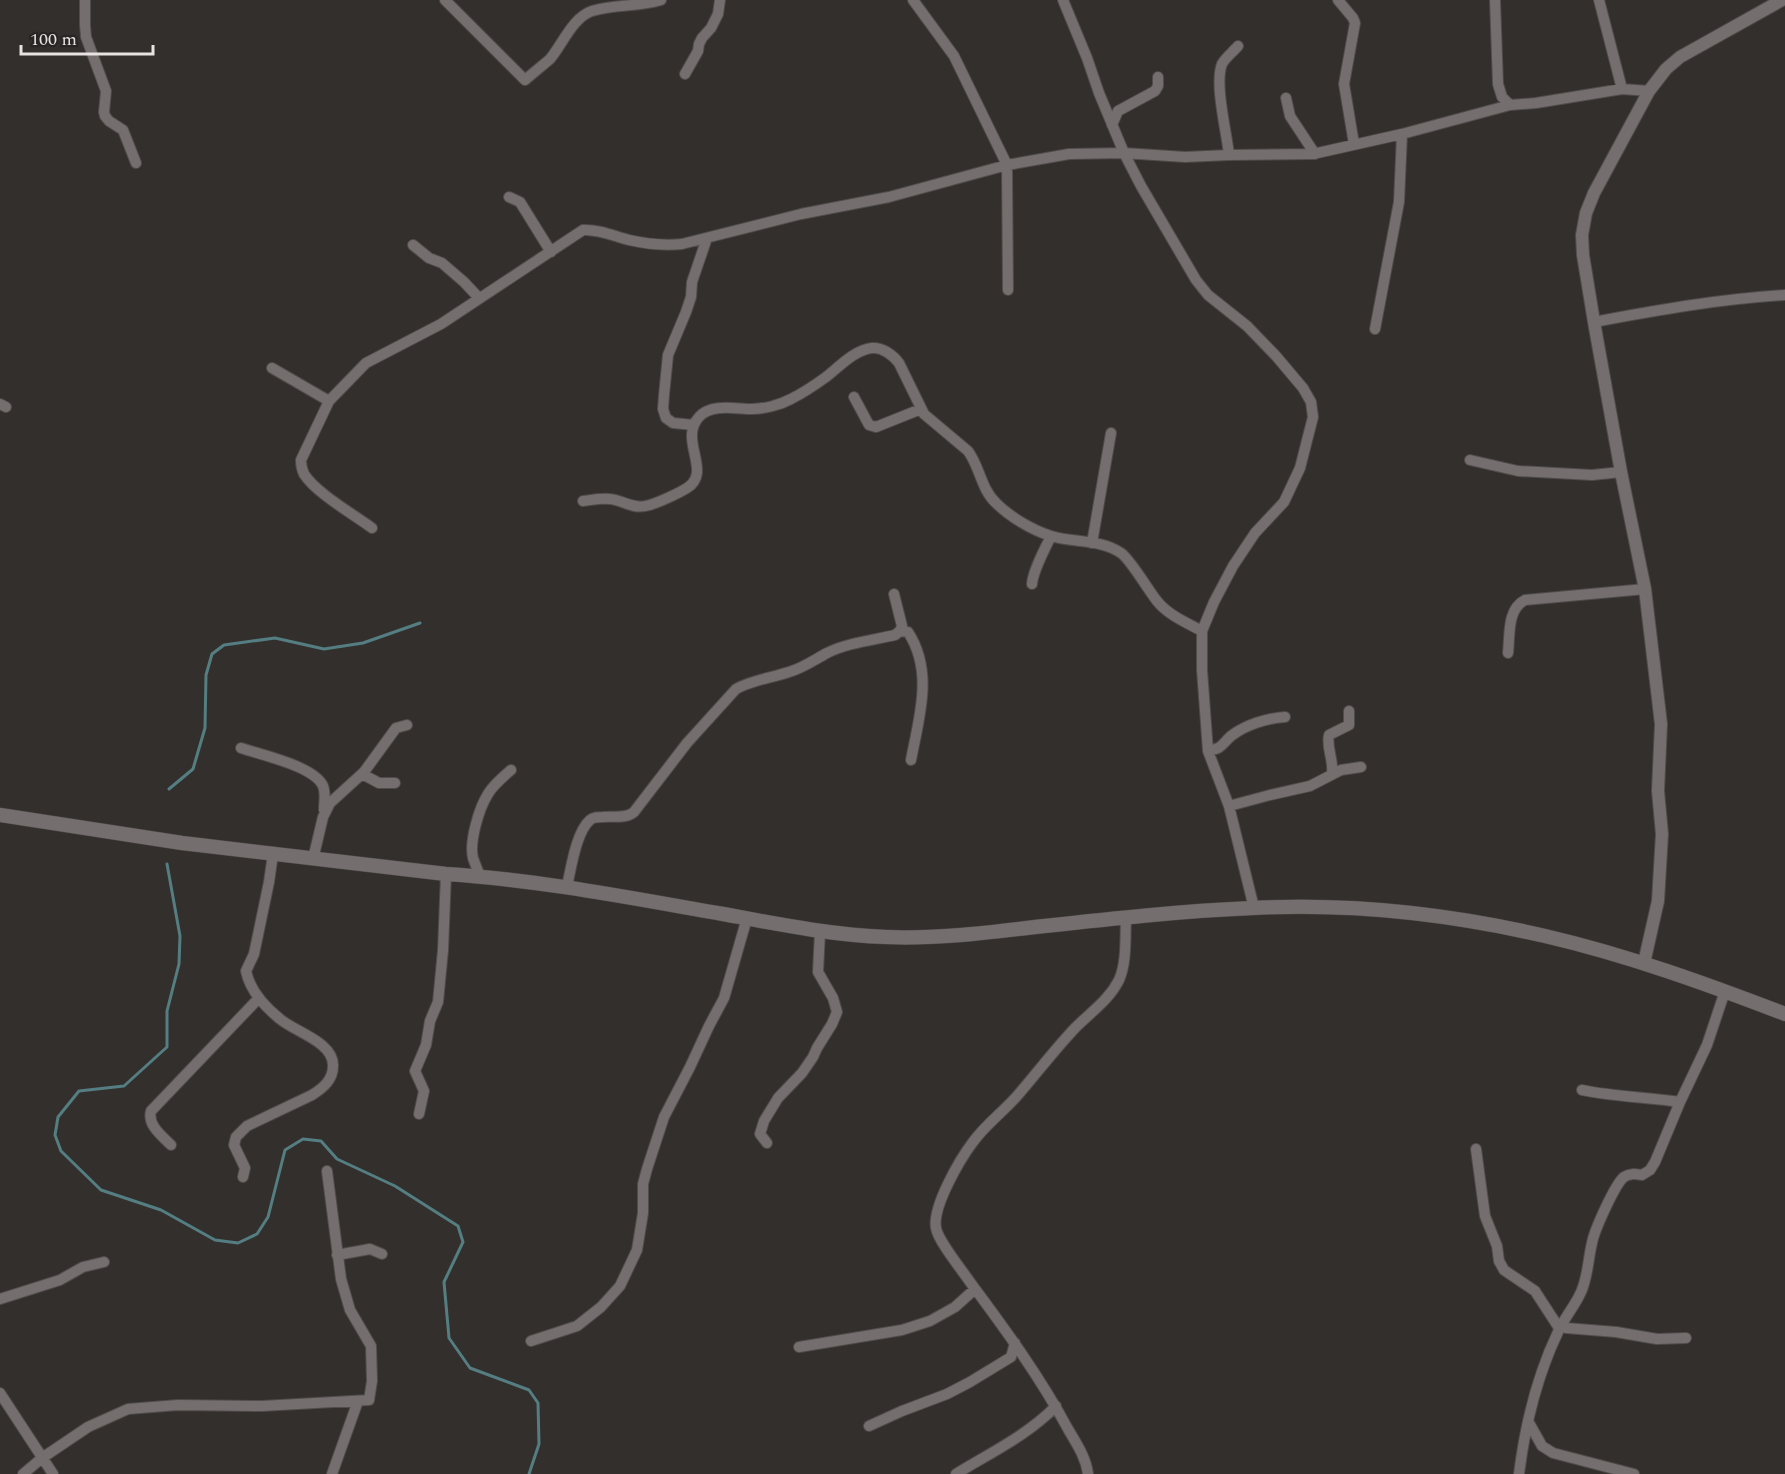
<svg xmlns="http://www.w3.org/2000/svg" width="1785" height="1474" viewBox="0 0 1785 1474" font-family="Spectral,serif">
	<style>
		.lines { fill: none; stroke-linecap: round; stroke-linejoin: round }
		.stream { stroke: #547e81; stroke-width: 3 }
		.minor-casing { stroke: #504c4b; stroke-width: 12 }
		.tertiary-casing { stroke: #504c4b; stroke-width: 14 }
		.secondary-casing { stroke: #504c4b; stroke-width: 15 }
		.minor { stroke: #746f6e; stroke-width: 10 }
		.tertiary { stroke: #746f6e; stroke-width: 12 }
		.secondary { stroke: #746f6e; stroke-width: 14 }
	</style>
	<rect width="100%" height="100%" fill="#332f2d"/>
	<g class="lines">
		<!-- stream -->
		<path class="stream" d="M169,789L193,769L205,728L206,675L212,654L224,645L275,638L324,649L363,643L420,623
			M167,864L180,936L179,964L167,1011V1047L124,1086L79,1091L58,1117L55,1135L61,1151L101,1190L161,1210L215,1240L238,1243L257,1234L268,1217L285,1150L303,1139L321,1141L337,1159L395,1186L458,1226L463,1242L444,1282L449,1338L470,1368L529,1390L538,1403L539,1444L529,1474"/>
		<!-- minor casing -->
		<g class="minor-casing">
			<path id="minor" d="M85,0V25L86,37L106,91L104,112L105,116L109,121L123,130L136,163
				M445,0L525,80C533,73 542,66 550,59C562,45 573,17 592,11C615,4 639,7 661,0
				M913,0L954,56L1007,165L1008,290
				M1063,0L1087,58L1099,93L1124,153L1141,186L1196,280L1208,295L1247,326L1276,356L1303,388L1311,402L1313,417L1300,468L1284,502L1255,533L1233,566L1214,602L1202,631V670L1208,751L1229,806L1254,908
				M1338,0L1353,18L1355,23L1344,84L1354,144
				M1495,0L1498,84L1502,97L1510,105
				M1599,0L1622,89
				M685,74L698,51L699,44L702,38L711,28L718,14L720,0
				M1286,98L1290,116L1315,154
				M1112,125L1118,111L1155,91L1158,86V77
				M1229,155C1227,133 1214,84 1222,64C1225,58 1233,52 1238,46
				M509,197L520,202L551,252
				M413,245L429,258L442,263L464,282L479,298
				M1594,322C1657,310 1720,299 1785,295
				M1375,329L1399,202L1402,134
				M272,368L329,401
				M854,397L869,425L876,427L921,409
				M0,404L6,407
				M694,425L673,423L666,418L663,409L664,395L668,355L686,312L691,297L692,282L707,238
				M1470,460L1518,471L1592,475L1621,472
				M583,501C592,500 601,498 610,499C622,500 633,509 645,506C654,505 679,493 687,488C713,472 678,440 699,417C711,403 736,409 752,409C764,409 780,405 791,399C803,393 815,385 826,377C839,367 854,350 872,348C882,347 893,355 899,363L924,414L968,451C980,467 981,489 996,503C1010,517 1032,530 1051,536C1074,543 1101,539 1121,553C1131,560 1148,590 1157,601C1168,615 1187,623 1202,631
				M372,528C353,514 316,493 304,474C302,470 301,465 301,460L329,401L366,363L441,324L583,230C598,229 614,236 629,240C647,244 664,246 682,244L801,214L889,197L1007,165L1069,154L1124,153L1185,157L1229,155L1313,154L1402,134L1510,105L1536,103L1622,89L1649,91
				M1092,543L1111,433
				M1032,584C1033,570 1045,549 1051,536
				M900,631L908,632C934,672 919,717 911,760
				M1508,653C1510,635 1507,609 1525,600L1645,589
				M241,748C261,755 314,766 323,786C326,793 324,802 324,810
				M1208,751C1223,748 1221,745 1231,736C1245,725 1267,718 1285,717
				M362,774L379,783H395
				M1332,774C1334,760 1326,748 1329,735L1349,725V711
				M1229,806L1270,795L1310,786L1341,770L1361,767
				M313,859L323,817L330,803L364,772L396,728L407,725
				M480,876C478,871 475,864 473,858C469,842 479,808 488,794C493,785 503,777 511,770
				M567,886C571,869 576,832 590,820C593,817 598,817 603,817C613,816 626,819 634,812L687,743L736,689C752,680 771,678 789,672C803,668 814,660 827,653C847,643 873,640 895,635L900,631L902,626L894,594
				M1582,1090C1615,1097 1648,1097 1680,1102
				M419,1114L424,1091L415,1071L426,1045L430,1021L438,1002L443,950L446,874
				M767,1143L760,1134L764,1121L778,1098L802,1073L813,1057L817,1048L832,1024L837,1012L833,998L818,972L820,931
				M171,1145C162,1136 147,1125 151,1111L259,998
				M1476,1149L1485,1216L1497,1246L1499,1261L1504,1270L1535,1291L1559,1328
				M243,1177L245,1168L234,1145L236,1137L247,1126L312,1095C323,1088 333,1080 333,1066C334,1042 295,1032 280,1019C264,1006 250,991 246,971L254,954L269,882L273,854
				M337,1255L370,1249L382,1254
				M0,1299L60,1280L83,1267L104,1262
				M1563,1324L1566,1328L1616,1332L1657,1339L1686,1338
				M531,1341L577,1326L601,1307L620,1286L637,1250L643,1213V1184L647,1169L664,1117L690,1067L709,1026L724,998L747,918
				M799,1347L902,1330L930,1321L955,1307L975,1289
				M0,1393L53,1474
				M1528,1421L1542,1446L1553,1453L1634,1474
				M869,1426L902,1411L947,1394L970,1382L1011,1357L1015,1343
				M23,1474L42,1458L88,1427L128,1409L178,1405L262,1406L369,1400L372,1381L371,1346L350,1310L341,1279L327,1171
				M332,1474L358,1401
				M956,1474C990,1453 1028,1435 1056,1406
				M1088,1474C1086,1457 1076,1443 1068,1429C1040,1377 1005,1329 970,1282C962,1270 938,1241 936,1228C932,1207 960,1159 973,1142C985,1125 1003,1112 1017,1096C1037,1073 1055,1049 1076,1027C1091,1012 1109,1000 1119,980C1127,962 1125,938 1126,918
				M1519,1474C1525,1426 1537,1376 1558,1332C1564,1318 1575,1306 1581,1292C1588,1277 1588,1259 1592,1243C1594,1231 1615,1184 1624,1177C1630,1173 1635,1174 1642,1175L1650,1170L1655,1162L1680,1102L1707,1045L1725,991"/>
		</g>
		<!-- tertiary casing -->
		<g class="tertiary-casing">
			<path id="tertiary" d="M1644,963L1658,901L1662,834L1658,791L1661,724L1645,589L1621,472L1594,322L1583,255L1582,235L1586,213L1594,193L1649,91L1666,69L1680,57L1782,0"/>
		</g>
		<!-- secondary casing -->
		<g class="secondary-casing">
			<path id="secondary" d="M0,815L182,843L446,874C540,880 631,898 723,914C777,924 831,935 886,937C936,939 986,933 1035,927C1108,919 1180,911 1253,908C1350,903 1450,914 1545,936C1627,955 1707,984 1785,1014"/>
		</g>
		<!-- minor -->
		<use href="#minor" class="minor"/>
		<!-- tertiary -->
		<use href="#tertiary" class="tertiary"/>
		<!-- secondary -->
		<use href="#secondary" class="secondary"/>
	</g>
	<!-- scale -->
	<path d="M21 45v9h132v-9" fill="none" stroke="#e6e3e2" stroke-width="3"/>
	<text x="30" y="45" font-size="18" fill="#e6e3e2" stroke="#292524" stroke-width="4.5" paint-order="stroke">100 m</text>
</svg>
